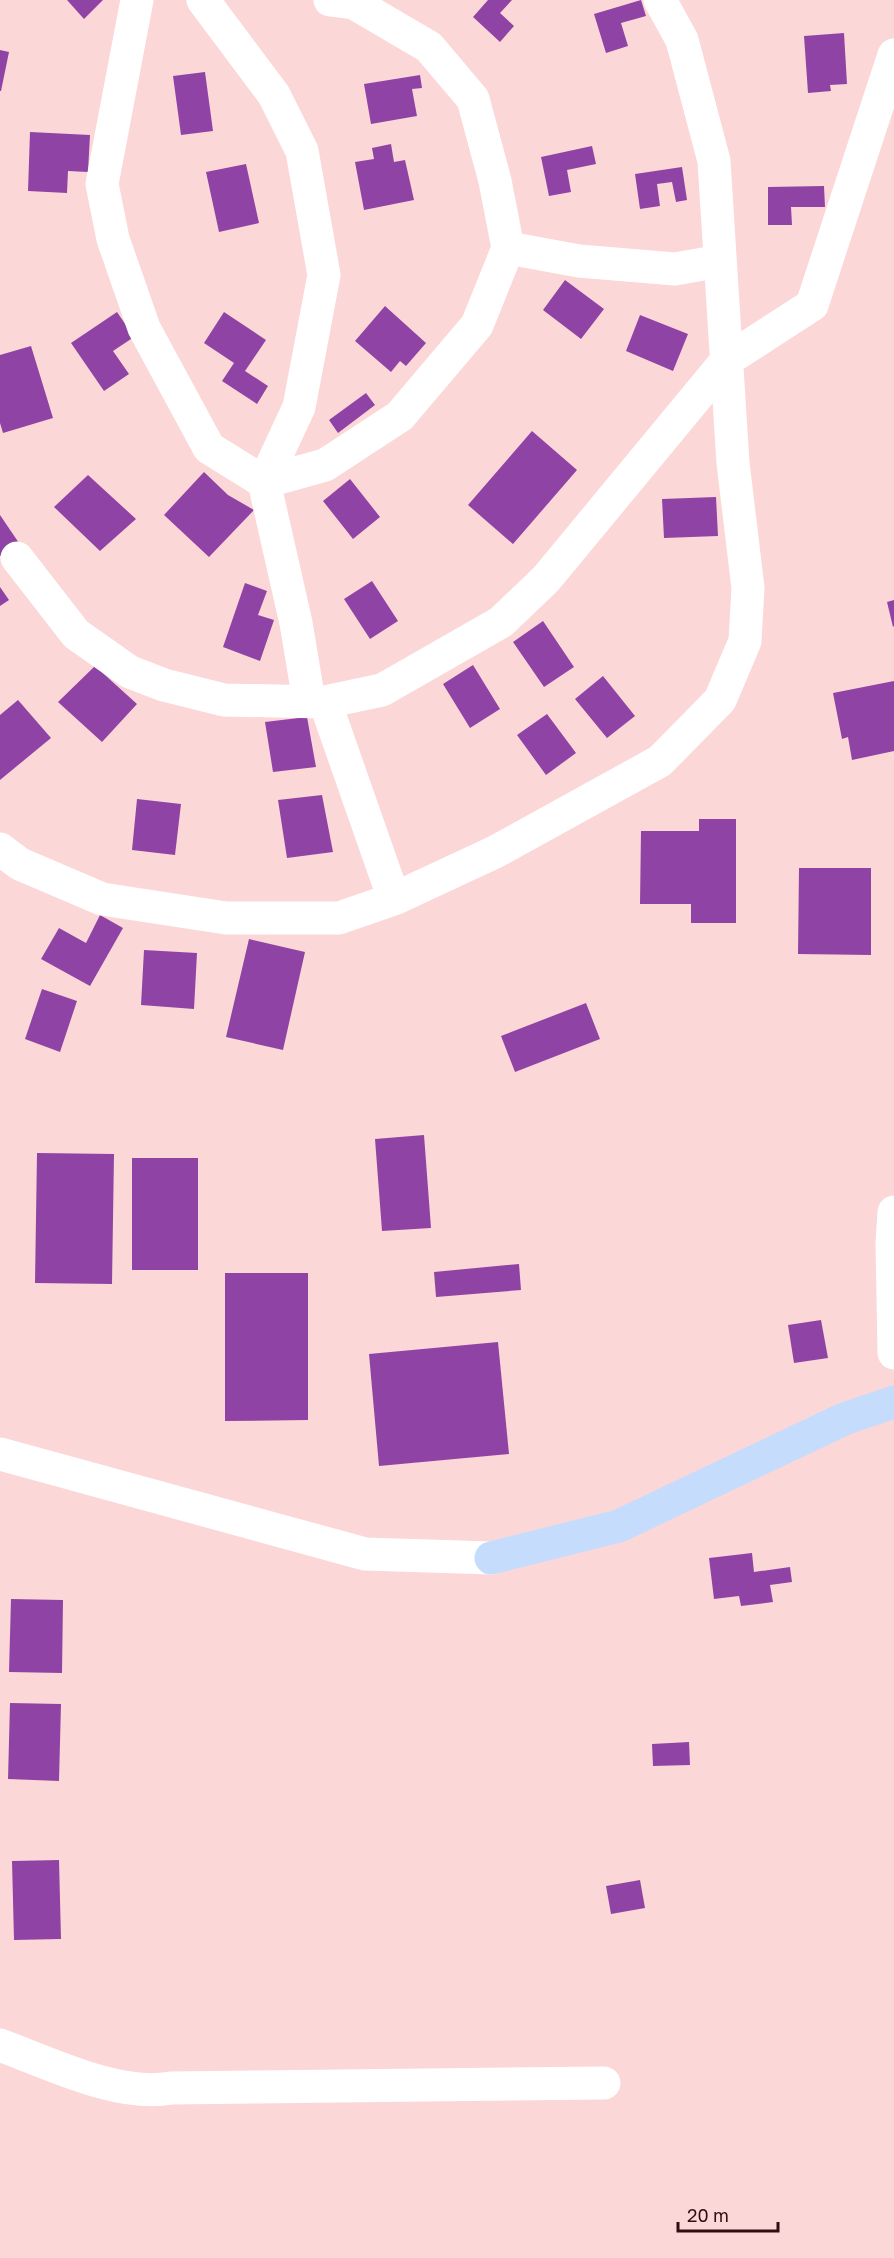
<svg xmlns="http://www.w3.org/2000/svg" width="894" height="2258" viewBox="0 0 894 2258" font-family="'Golos Text',sans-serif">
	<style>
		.building { fill: #8f44a5 }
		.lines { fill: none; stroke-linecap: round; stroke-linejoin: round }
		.street { stroke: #fff; stroke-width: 33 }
		.secondary { stroke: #c6dcfd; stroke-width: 33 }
	</style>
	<rect width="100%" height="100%" fill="#fcd7d7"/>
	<!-- building -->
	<path class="building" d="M67,0H103L84,19Z
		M488,0H512L500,13L514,26L500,42L473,17Z
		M641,0L646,16L621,23L628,46L606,53L594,14Z
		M844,33L847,84L830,85L831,91L808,93L804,36Z
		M0,50L9,52L1,91H0Z
		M205,72L213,131L181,135L173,76Z
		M420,75L422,88L412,89L417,116L371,124L364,84Z
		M30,132L90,135L88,172L68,171L67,193L28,191Z
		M391,144L394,162L405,160L414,200L364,210L355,162L374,159L372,148Z
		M592,146L596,164L567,170L571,192L549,196L541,157Z
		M246,164L259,223L219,232L206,172Z
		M682,167L687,200L676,202L672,182L657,184L660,206L640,209L635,174Z
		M824,186L825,207H791L792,225H768V187Z
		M565,280L604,309L581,339L543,310Z
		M385,306L426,343L406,366L400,361L391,372L355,341Z
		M117,312L134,337L113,351L129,374L104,391L71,343Z
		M224,312L266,340L245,371L268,386L257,404L222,381L234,363L204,343Z
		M640,315L688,334L673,371L626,351Z
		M31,346L53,418L3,433L0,423V355Z
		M366,393L375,405L338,433L329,420Z
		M532,431L577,470L513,544L468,505Z
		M204,472L228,495L254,510L209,557L164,515Z
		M88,475L136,519L100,551L54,507Z
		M350,479L380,517L353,539L323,501Z
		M716,497L718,536L664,538L662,499Z
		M0,515L19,543L0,556Z
		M372,581L398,621L370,639L344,599Z
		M245,583L267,591L258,615L274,620L260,661L223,647Z
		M0,587L9,600L0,606Z
		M894,600V626L893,627L887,602Z
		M543,621L574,667L544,687L513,642Z
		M473,665L500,709L470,728L443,684Z
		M95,666L137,704L102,742L58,702Z
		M603,676L635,716L607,738L575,699Z
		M894,681V751L852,760L848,737L842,739L833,693Z
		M18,700L51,738L0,780V715Z
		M547,714L576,753L546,775L517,735Z
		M307,717L316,767L273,772L265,722Z
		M322,795L333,852L287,858L278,800Z
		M137,799L181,804L175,855L132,850Z
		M699,819H736V923H691V904H640L641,831H699Z
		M799,868H871V955L798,954Z
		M100,915L123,928L90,986L41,959L59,928L86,943Z
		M249,939L305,952L283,1050L226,1037Z
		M144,950L197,953L194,1009L141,1005Z
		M42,989L77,1001L60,1052L25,1039Z
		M586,1003L600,1039L515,1072L501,1036Z
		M424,1135L431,1228L382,1231L375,1139Z
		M37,1153L114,1154L112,1284L35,1283Z
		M132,1158H198V1270H132Z
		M519,1264L521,1290L436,1297L434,1272Z
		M225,1273H308V1420L225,1421Z
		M821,1320L828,1358L794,1363L788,1325Z
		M498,1342L509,1454L379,1466L369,1354Z
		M752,1553L754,1572L790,1567L792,1582L770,1585L773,1602L741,1606L739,1596L714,1599L709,1558Z
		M11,1599L63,1600L62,1673L9,1672Z
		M10,1703L61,1704L59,1781L8,1779Z
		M689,1742L690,1765L653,1766L652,1744Z
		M59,1860L61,1939L14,1940L12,1861Z
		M640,1880L645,1908L611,1914L606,1886Z"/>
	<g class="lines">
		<!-- street -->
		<path class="street" d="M137,0L102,184L113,239L144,328L209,448L264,482L296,623L309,701
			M203,0L274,95L302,151L324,275L299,407L264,482
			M508,248L579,261L675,269L720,261
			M264,482L325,465L400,416L477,325L508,248L495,181L473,99L429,47L354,3L330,0
			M17,558L76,634L130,672L164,685L224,700L325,702L382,690L501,622L546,579L727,360L812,305L894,55
			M325,702L394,899
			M0,849L20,864L102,899L226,918H339L394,899L495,852L660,761L720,700L745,641L748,588L733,463L714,161L682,40L660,0
			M894,1212L892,1243L894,1353
			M0,1454L365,1554L491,1558
			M0,2045C49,2063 119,2098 171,2088L604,2083"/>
		<!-- secondary -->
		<path class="secondary" d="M491,1558L619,1526L844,1419L894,1402"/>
	</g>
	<!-- scale -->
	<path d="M678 2222v9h100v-9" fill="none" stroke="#2e0f11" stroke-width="3"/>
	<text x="687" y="2222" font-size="18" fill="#2e0f11" stroke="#fcd7d7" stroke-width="4.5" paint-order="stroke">20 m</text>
</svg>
